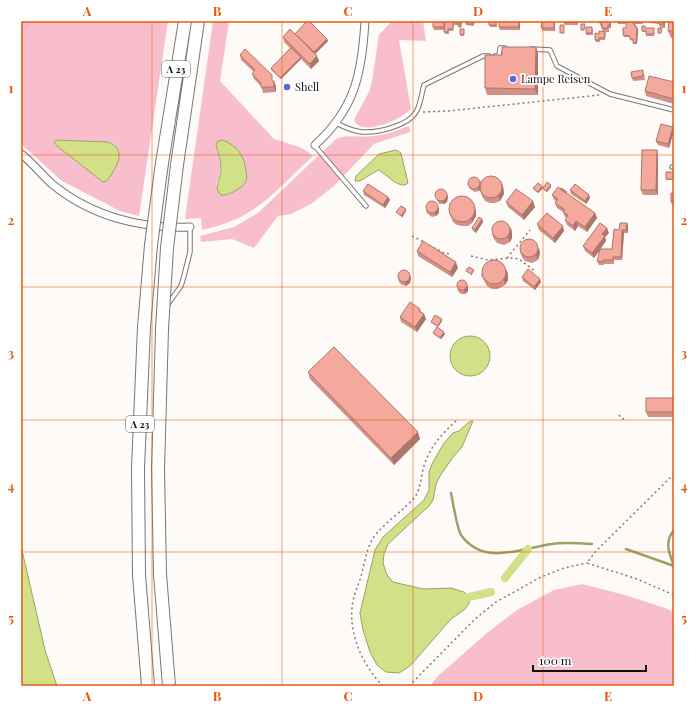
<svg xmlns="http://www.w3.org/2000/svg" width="695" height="707" viewBox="0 0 695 707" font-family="'Playfair Display',serif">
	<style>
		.green { fill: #f9bece; fill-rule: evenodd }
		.water { fill: #d2e188; stroke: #99a364 }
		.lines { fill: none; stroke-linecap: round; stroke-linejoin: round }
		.stream { stroke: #99a364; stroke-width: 2.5 }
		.canal { stroke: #d2e188; stroke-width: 8 }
		.service-casing { stroke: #797673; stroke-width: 5.5 }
		.minor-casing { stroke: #797673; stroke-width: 9 }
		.motorway-casing { stroke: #797673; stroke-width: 14 }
		.path { stroke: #7f7c7b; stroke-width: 1.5; stroke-dasharray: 2 3; stroke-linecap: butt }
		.service { stroke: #fff; stroke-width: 3.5 }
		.minor { stroke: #fff; stroke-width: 7 }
		.motorway { stroke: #fff; stroke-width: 12 }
		.motorway-bridge-casing { stroke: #797673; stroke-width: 14; stroke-linecap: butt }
		.motorway-bridge { stroke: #fff; stroke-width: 12 }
		.wall { fill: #d29186 }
		.shaded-wall { fill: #ab766d }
		.building { fill: #f4a99c; stroke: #ab766d }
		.grid { fill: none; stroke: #e8590c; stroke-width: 1; stroke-opacity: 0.55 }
		.poi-dot { fill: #5867de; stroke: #fff; stroke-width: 1.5 }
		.labels { text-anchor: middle; stroke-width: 3.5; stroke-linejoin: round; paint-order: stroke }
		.shield { fill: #fff; stroke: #5a5958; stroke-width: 1 }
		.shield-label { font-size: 10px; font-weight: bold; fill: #141211 }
		.poi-label { font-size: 11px; fill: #141211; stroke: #fff; text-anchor: start }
		.neatline { fill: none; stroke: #e8590c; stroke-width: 1.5 }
		.grid-label { font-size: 13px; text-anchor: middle; font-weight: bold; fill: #e8590c }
	</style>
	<rect width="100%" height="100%" fill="#fdfaf7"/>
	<!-- green -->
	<path class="green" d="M21,21H168L139,216L120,211L62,181L21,144ZM57,140L107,142L114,144L103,181L57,146L55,142Z
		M213,21H229L220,81L274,139L302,148L313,156C293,174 273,197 251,211C236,221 219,226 202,230L201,218L185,219ZM216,145L244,185L228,195H221L216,184C224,172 219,159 216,145Z
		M392,21H423L426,41L399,40L411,109C402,119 361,138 354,120L369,92L372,81L379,35Z
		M409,126L410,132L374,144L334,186L311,204L291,214L278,216L254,248L232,239L201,242L200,236L234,227L258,213L336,139C347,134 361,138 373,136C386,135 398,130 409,126Z
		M582,584L625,595L668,609L674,613V686H430L438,676L487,633L517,610L554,590Z"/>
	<!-- water -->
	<path class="water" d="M56,140L107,142C129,149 116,168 107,181L103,182L57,146L54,142Z
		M223,140C238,147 244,155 246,171C248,180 246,184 238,189C232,193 228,195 221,195C212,186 222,179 221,168C221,160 218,152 216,145L218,141Z
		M396,150L401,153L408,183L405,185C395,186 387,174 378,170L360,181H355L356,176L379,154Z
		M450 356a20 20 0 1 1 40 0a20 20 0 1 1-40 0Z
		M473,421L462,447L453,457L440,476L436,484L433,500L429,506L388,544L384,554L383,563L387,575L393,582L423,589L451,588L464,592L469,597V604L464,610L451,619L410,666L399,673L386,672L377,665L370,652L363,630L360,613L375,550L383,537L424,500L429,490V472L433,462L444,443L453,433L459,431L469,422Z
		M21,546L45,650L57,686H21Z"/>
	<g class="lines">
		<!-- stream -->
		<path class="stream" d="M451,493C453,503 457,528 461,535C484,567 521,548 552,544C565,542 578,543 592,544
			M626,549L674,566
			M674,566C669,553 664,542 674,530"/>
		<!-- canal -->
		<path class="canal" d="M505,578L528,549
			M469,597L491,592"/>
		<!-- service casing -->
		<g class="service-casing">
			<path id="service" d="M532,49L550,50L557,66L610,94L674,110
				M495,56H499L500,48H505
				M336,123C344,127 353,131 362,132C377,133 408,126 416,112C420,107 422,92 424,85L483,56H489
				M315,146L366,206
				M672,167H674
				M168,304L181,286L184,276L190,252V227"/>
		</g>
		<!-- minor casing -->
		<g class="minor-casing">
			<path id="minor" d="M315,145C355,109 362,73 365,21
				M21,154C32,162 41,174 52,184C91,216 140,229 190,227"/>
		</g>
		<!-- motorway casing -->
		<g class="motorway-casing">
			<path id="motorway" d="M162,163L185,21
				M177,165L198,21"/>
		</g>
		<!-- path -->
		<path class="path" d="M423,112L448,111L600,95
			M412,236L424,242
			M429,245L444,253L451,254
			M471,256L488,260L510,258L519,259L536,272
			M507,258L530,230
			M619,415L621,418L626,420
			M674,474L596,551L587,563L637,579L674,595
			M383,686C362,665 347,631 353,601C355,591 360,582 362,572C366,558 367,544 377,533C385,524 395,516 404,508C407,505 412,501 415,497C421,488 421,476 424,466C430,446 443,433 457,420
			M409,686L475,619L496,602L541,577L564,568L587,563"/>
		<!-- service -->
		<use href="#service" class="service"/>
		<!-- minor -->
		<use href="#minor" class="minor"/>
		<!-- motorway -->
		<use href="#motorway" class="motorway"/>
		<!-- motorway-bridge casing -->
		<g class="motorway-bridge-casing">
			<path id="motorway-bridge" d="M148,686L139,575L138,468L144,327L151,245L162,163
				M169,686L160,574L158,469L162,329L167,248L177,165"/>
		</g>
		<!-- motorway-bridge -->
		<use href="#motorway-bridge" class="motorway-bridge"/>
	</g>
	<!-- wall -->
	<path class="wall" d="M433,21H462L461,28L458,27L457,25H454L453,31H449V34H445L444,30H434L433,27Z
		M466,21H483V22H474V26L466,25Z
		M489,21H497V27H490Z
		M520,21V30H500L499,27Z
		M542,21H555V31H543L541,28Z
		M578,21V25H565L563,22Z
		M588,21H597V22H588Z
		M601,21H611V28H609V32H603L600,24Z
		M617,21H626V22H633V21H643V24H635L636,27L638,29L637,44H633V41L630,40V37H624L623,35L626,28V24H618Z
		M649,21H665V28H660L659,24L650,23Z
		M674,21V38H671L668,31Z
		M646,28H654V36H646V32H642V31Z
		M464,29V36H460V34Z
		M593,29V35H586V33Z
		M605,32L606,33L605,40H600V42H596L595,40L599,34Z
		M295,34L327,39L328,41L315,54L319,61L311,69L301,59L281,79L271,70V68L290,48L284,42L283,37Z
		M536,47L538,54V95H487L485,88L502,55Z
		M240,55L273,81L276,86V92L263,93L261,86L254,79L252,74L254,72L241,60Z
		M644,73L645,80L633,81L632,78Z
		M674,82V104L646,96L645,91Z
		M673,127L674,130L669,148L658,145L656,141Z
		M658,155V195H643L641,190Z
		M674,172V180H666V179Z
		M481,182L503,186L504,194L500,201L495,203H490L485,201L482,196L480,190L479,191L475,192L470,189L468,185Z
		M551,187L547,192L543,189V188L538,193L534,190L533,188Z
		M570,190L589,195L590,198L586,204L571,194Z
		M363,191L388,197L390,200L385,208L364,195Z
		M567,192V194L595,213L597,218L587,232L578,226L575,231L567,225L565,220L567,218L565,217L563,212L557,208L555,203L556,201L554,200L552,195Z
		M674,193V206L672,205L671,202Z
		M435,195L448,197L447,202L444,204H439L436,198Z
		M506,202L535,207L524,220L508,207Z
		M439,208V213L436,216L432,217L427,213L426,210Z
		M476,211V216L472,223L468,226H462L457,225L453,222L449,212Z
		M482,219L483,222L476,233L473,231L472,228Z
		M627,223L628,226V233H624L622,260H614V264H604V265H599L597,261L600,250L594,258L585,251L583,246L609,233L605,237L606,241L600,249H612L619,230Z
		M537,224L564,231L555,243L539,230Z
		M511,228L512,233V238L510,242L504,245L497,243L494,239L492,234Z
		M536,242L540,253L538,260L532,263L525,261L522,257L520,252Z
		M417,251L458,268L452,277L418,256Z
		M506,269L508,274V280L505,285L498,289H492L487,286L483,279L481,274Z
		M409,274L411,277L410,283L406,286L402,285L399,282L398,279Z
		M522,277L541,282L535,290L523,281Z
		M466,283L468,287V291L465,294H461L458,291L457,287Z
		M420,309L421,312L424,314L426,319L417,332L401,322L400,317Z
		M442,319V321L438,327L432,323L431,322Z
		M433,333L445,334L441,339L434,334Z
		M308,372L420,439L394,465L310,379Z
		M673,398L674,402V417H648L646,412Z"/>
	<!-- shaded-wall -->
	<path class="shaded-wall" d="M460,21H462L461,28L460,24Z
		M519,21H520V30L519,27Z
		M554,21H555V31L554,28Z
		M610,21H611V28L610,25Z
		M664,21H665V28L664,24Z
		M637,27L638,29L637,44L636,43Z
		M327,39L328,41L314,55L313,54Z
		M536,47L538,54V95L535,89Z
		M317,56L319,61L311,69L310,64Z
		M301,57V59L281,79L280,78Z
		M274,81L276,86V92L274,87Z
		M673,127L674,130L669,148L668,144Z
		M657,150L658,155V195L656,190Z
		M480,180L482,188L479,191L478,188Z
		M501,181L503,186L504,194L500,201L498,196Z
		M551,185V187L547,192L546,191Z
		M542,186L543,188L538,193V192Z
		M447,194L448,197L447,202L444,204L442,201Z
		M589,195L590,198L586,204L585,201Z
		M388,197L390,200L385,208L383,205Z
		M533,201L535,207L524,220L522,215Z
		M437,205L439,208V213L436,216L435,213Z
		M474,206L476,211V216L472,223L471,218Z
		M406,209V211L402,218L401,216Z
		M595,213L597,218L587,232L585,227Z
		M482,219L483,222L476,233L475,230Z
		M576,221L578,226L575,231L573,226Z
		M627,223L628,226V233L626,230Z
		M563,226L564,231L555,243L553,238Z
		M511,228L512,233V238L510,242L508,237Z
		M607,228L609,233L605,237L606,241L594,258L592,253L602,234Z
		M622,230L624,233L622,260L621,257Z
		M539,248L540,253L538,260L536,255Z
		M456,262L458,268L452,277L450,272Z
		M506,269L508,274V280L505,285L504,280Z
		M474,270V271L471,276V274Z
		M409,274L411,277L410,283L406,286L405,282Z
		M540,279L541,282L535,290L534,287Z
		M466,283L468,287V291L465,294L464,290Z
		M424,314L426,319L417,332L415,327Z
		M442,319V321L438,327V326Z
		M444,332L445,334L441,339L440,338Z
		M418,432L420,439L394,465L391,458Z"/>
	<!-- building -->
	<path class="building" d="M307,21H309L327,39L314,52L295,34Z
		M433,21H444V27H433Z
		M445,21H452L453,23V29H448V32H444Z
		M452,21H460V24H457V21Z
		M466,21H474V24H466Z
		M489,21H496V25H489Z
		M499,21H519V27H499Z
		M542,21H554V28H541Z
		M563,21H576V22H563Z
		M601,21H610V25H608V28H602V24H600Z
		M659,21H664V24H659Z
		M669,21H674V31H668Z
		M626,22H634L633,24H635V27H637L636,43H633V39H630V36L623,35V28H626Z
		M581,24H585L584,30H581Z
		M560,25H564V33H560Z
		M642,26H645V28H654V34H646V31H642Z
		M586,27H592V33H586Z
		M658,28L662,29L661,33H658Z
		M290,29L317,56L310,64L283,37Z
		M460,29H464V35L460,34Z
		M599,31L605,32L604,38H599V40H595V33L599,34Z
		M502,47H536L535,89L485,88V55H502Z
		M291,48L301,57L280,78L271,68Z
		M245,49L272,75V81H274V87H261V83L252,74L255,70L240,55Z
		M643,70V76L632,78L631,72Z
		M649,76L674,82V99L645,91Z
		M661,124L673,127L668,144L656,141Z
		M642,150H657L656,190H641Z
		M666,172H674V179H666Z
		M480 187a11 11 0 1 1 22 0a11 11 0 1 1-22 0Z
		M468 183a6 6 0 1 1 12 0a6 6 0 1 1-12 0Z
		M547,182L551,185L546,191L543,188Z
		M538,183L542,186L538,192L533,188Z
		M368,184L388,197L383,205L363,191Z
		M575,184L589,195L585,201L570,190Z
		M558,187L595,213L585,227L576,221L573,226L565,220L568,215L563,212L565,210L555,203L558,199L552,195Z
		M561,188L567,192L566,193L560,189Z
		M516,189L533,201L522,215L506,202Z
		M435 195a6 6 0 1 1 12 0a6 6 0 1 1-12 0Z
		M671,193H674V202H671Z
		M449 209a13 13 0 1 1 26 0a13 13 0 1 1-26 0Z
		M426 207a6 6 0 1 1 12 0a6 6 0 1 1-12 0Z
		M401,206L406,209L401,216L396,212Z
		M547,213L563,226L553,238L537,224Z
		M479,217L482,219L475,230L472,228Z
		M492 230a9 9 0 1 1 18 0a9 9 0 1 1-18 0Z
		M600,223L607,228L602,234L605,236L592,253L583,246Z
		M620,223H627L626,230H622L621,257H613V260H603V262L597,261L600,249H612L614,229L619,230Z
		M520 248a9 9 0 1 1 18 0a9 9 0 1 1-18 0Z
		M423,241L456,262L450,272L417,251Z
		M482 272a12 12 0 1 1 24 0a12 12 0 1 1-24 0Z
		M469,267L474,270L471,274L466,271L467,269Z
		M528,269L540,279L534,287L522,277Z
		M398 276a6 6 0 1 1 12 0a6 6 0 1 1-12 0Z
		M457 285a5 5 0 1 1 10 0a5 5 0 1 1-10 0Z
		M410,302L420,309L419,311L424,314L415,327L400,317Z
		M435,315L442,319L438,326L431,322Z
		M437,327L444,332L440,338L433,333Z
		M334,347L418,432L391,458L308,372Z
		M646,398H673V403H674V412H646Z"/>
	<!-- grid -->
	<path class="grid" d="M152,21V686M282,21V686M413,21V686M543,21V686M21,155H674M21,287H674M21,420H674M21,552H674"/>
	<!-- markers -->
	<g class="poi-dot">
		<circle cx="513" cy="79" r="4"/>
		<circle cx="287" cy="87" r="4"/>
	</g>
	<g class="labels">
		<!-- shield labels -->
		<g class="shield">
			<rect x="162" y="61" width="28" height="16" rx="3"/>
			<rect x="126" y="416" width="28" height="16" rx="3"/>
		</g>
		<g class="shield-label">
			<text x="176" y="73">A 23</text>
			<text x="140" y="428">A 23</text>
		</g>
		<!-- poi labels -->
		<g class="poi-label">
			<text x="521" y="83">Lampe Reisen</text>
			<text x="295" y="91">Shell</text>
		</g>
	</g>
	<!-- border -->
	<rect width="695" height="707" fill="none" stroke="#ffffff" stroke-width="44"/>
	<!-- scale -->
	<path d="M533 665v6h113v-6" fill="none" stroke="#141211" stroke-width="2"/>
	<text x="539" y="665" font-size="12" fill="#141211" stroke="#ffffff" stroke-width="3" paint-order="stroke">100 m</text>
	<rect x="22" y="22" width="651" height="663" class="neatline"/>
	<g class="grid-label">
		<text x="87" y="16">A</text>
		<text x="217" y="16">B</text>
		<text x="348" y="16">C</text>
		<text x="478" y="16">D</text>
		<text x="608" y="16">E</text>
		<text x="11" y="93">1</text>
		<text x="684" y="93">1</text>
		<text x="11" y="225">2</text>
		<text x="684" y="225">2</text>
		<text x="11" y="358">3</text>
		<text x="684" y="358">3</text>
		<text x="11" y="491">4</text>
		<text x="684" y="491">4</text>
		<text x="11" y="623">5</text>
		<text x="684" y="623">5</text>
		<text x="87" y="701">A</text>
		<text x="217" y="701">B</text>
		<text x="348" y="701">C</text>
		<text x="478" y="701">D</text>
		<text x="608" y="701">E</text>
	</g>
</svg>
